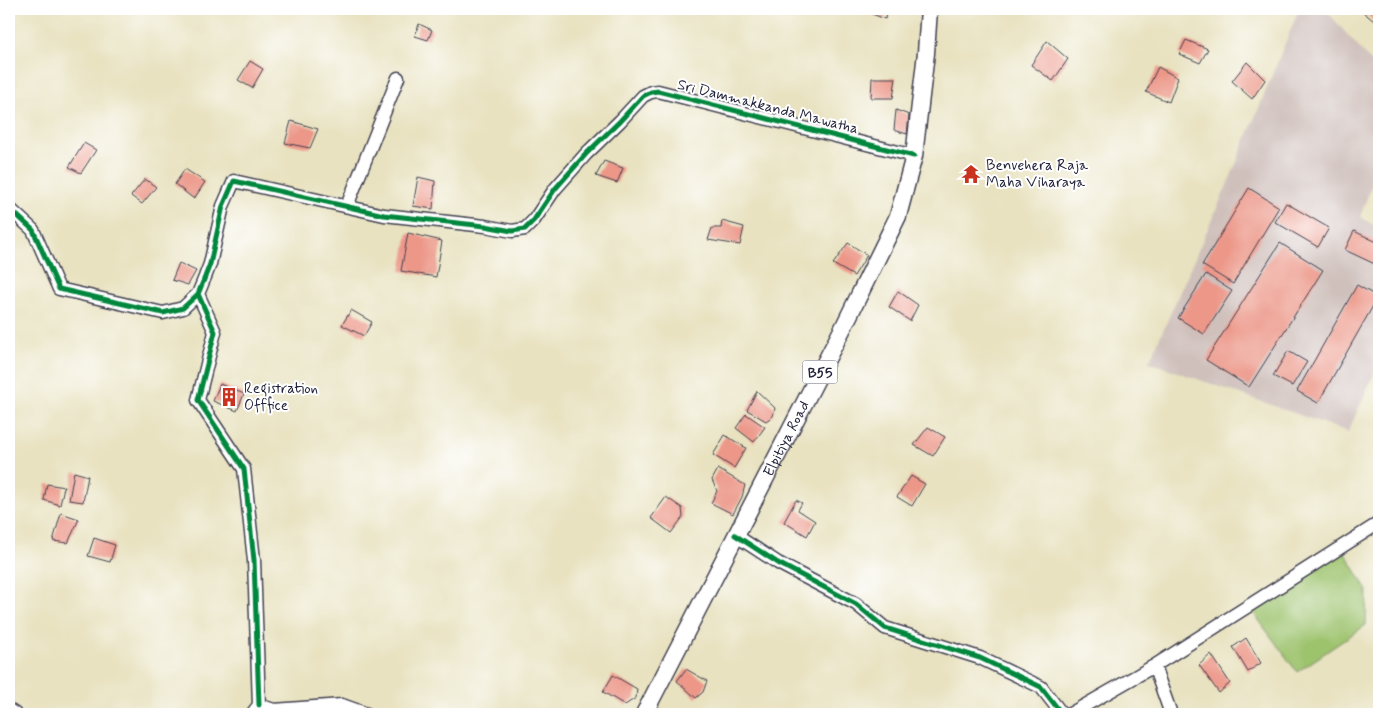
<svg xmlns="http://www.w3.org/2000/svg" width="1388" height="723" viewBox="0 0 1388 723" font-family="Mynerve,sans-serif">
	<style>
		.industrial { fill: #cfc0bb }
		.green { fill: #9dc36d; stroke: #607254 }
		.building { fill: #ec9788 }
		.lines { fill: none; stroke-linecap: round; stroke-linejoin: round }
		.minor-casing { stroke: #403f4f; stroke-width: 15 }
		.major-casing { stroke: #403f4f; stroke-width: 19 }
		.minor { stroke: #fff; stroke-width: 12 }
		.major { stroke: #fff; stroke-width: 16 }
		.cycleway-casing { stroke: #fff; stroke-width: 8 }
		.cycleway { stroke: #00873e; stroke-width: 5 }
		.labels { text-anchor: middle; stroke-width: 4; stroke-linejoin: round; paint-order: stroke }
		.shield { fill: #fff; stroke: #646476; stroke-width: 1 }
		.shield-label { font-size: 14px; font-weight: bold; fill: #22223b }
		.street-label { font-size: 15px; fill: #22223b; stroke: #fff }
		.poi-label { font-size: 15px; fill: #22223b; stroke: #fff; text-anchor: start }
	</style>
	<rect width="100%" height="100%" fill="#fff"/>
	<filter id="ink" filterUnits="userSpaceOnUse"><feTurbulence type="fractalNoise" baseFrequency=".02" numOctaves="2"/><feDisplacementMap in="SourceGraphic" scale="10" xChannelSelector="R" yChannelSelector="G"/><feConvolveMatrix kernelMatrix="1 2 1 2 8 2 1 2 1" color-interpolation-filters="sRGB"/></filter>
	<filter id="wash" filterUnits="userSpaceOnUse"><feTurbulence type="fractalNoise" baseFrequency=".0096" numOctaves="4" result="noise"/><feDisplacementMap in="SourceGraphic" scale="20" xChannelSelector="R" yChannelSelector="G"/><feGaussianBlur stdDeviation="1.12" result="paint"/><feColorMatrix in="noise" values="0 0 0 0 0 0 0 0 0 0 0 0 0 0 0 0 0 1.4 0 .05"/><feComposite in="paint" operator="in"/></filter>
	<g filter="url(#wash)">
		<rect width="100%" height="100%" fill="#e8e2c0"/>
		<!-- industrial -->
		<path class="industrial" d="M1299,9H1325L1379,71V165L1360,217L1379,228V363L1348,432L1149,362L1231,176Z"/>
		<!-- green -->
		<path class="green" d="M1343,549L1367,590L1366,625L1297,672L1252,611Z"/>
		<g id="blocks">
			<!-- building -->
			<path class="building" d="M863,9H887L885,19L862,10Z
				M1364,9H1379V14L1374,21L1362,11Z
				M419,24L432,30L428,40L415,36Z
				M1186,40L1208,49L1200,63L1179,54Z
				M1047,41L1068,59L1053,81L1031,65Z
				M250,61L263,69L252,88L238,80Z
				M1247,62L1265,80L1252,99L1232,81Z
				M1158,67L1178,78L1169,102L1146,92Z
				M872,78H896L893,98H871Z
				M896,110L909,115L907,134L894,130Z
				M291,121L318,129L310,148L285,143Z
				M84,143L96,150L81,173L69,167Z
				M604,161L623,168L617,183L596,176Z
				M185,169L205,182L194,199L175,184Z
				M418,177L435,181L433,209L413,206Z
				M145,179L156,187L142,204L131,196Z
				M1249,188L1279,207L1233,284L1202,265Z
				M1286,203L1329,228L1318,247L1275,222Z
				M722,221L744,227L740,245L708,240L712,228H721Z
				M1354,231L1379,243V266L1345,250Z
				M408,233L442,241L436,277L401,271Z
				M848,243L867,255L854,276L833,264Z
				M1280,243L1323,270L1249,387L1206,360Z
				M179,263L196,271L188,285L172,280Z
				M1206,274L1232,291L1204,334L1178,318Z
				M1357,285L1378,297L1318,403L1297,391Z
				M898,291L918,305L910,321L889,307Z
				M351,310L372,322L364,336L342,325Z
				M1288,351L1307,362L1292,386L1273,376Z
				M220,384L244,394L237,411L213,401Z
				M757,391L775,408L773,416L766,421L747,410Z
				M746,414L765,427L754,442L736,428Z
				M928,427L945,437L933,456L914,445Z
				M725,435L746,448L734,468L713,455Z
				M718,469L745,485L742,497L733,514L711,503L717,491L712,480Z
				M74,472L88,476L83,502L69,500Z
				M911,476L925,484L912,506L897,497Z
				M47,484L64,487L60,505L44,500Z
				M666,497L682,508L683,517L671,533L651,518Z
				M796,500L802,503L798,510L815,521L807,536L784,522Z
				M61,513L79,519L68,543L53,541Z
				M94,538L115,545L110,562L88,556Z
				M1246,638L1261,663L1248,672L1233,647Z
				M1211,654L1230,683L1219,693L1199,665Z
				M686,669L707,681L703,692L696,698L677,681Z
				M613,675L637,689L636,698L625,705L603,692Z"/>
		</g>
	</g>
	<g filter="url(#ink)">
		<use href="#blocks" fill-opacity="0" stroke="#403f4f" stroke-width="1"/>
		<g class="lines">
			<!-- minor casing -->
			<g class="minor-casing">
				<path id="minor" d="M347,206L398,78
					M9,208L33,230L59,289L163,313L183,308L198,294L205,277L210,264L223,206L234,181L384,215L485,226L512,231L525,229L534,220L555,189L586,154L620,121L643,96L651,92L658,91L914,156
					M198,294L215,332L198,400L244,469L254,560L259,705
					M735,535L778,563L856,604L885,628L980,658L1041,687L1062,714
					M1154,666L1171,714
					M9,710L15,714
					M252,714L259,705L274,710L342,705L367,714
					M1070,714L1154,666L1379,523"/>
			</g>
			<!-- major casing -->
			<g class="major-casing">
				<g id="major">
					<path id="s1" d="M644,714L844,326L898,216L914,156L926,53L929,9"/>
				</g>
			</g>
			<!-- minor -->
			<use href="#minor" class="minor"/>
			<!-- major -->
			<use href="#major" class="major"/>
			<!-- cycleway casing -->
			<g class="cycleway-casing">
				<path id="cycleway" d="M9,208L33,230L59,289L163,313L183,308L198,294L205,277L210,264L223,206L234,181L384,215L485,226L512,231L525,229L534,220L555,189L586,154L620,121L643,96L651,92L658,91L914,156
					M198,294L215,332L198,400L244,469L254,560L259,705
					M735,535L778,563L856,604L885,628L980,658L1041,687L1062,714"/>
			</g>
			<!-- cycleway -->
			<use href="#cycleway" class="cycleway"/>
		</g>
	</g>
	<!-- icons -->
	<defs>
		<g id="temple-bare" transform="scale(1.5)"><path d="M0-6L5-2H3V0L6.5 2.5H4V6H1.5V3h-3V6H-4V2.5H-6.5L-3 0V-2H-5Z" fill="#c8321e" stroke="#fff" stroke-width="2.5" paint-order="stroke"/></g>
		<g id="building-bare" transform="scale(1.5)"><path d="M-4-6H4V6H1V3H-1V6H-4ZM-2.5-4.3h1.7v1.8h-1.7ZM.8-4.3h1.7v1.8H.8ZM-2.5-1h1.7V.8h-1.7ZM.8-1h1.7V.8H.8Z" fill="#c8321e" stroke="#fff" stroke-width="2.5" paint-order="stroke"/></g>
	</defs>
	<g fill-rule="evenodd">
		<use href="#temple-bare" x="971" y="174"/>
		<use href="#building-bare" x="229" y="397"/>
	</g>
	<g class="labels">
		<!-- shield labels -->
		<rect class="shield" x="802.5" y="360.5" width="35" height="23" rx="4"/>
		<g class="shield-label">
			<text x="820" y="377">B55</text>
		</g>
		<!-- street labels -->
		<g class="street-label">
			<text transform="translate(768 106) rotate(14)" y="5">Sri Dammakkanda Mawatha</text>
			<text dy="5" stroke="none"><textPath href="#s1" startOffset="310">Elpitiya Road</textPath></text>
		</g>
		<!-- poi labels -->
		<g class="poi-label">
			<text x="986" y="170">Benvehera Raja<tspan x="986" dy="17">Maha Viharaya</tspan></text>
			<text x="244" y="393">Registration<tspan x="244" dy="17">Offfice</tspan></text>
		</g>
	</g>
	<!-- margin -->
	<rect width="1388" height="723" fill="none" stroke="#fff" stroke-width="30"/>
</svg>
